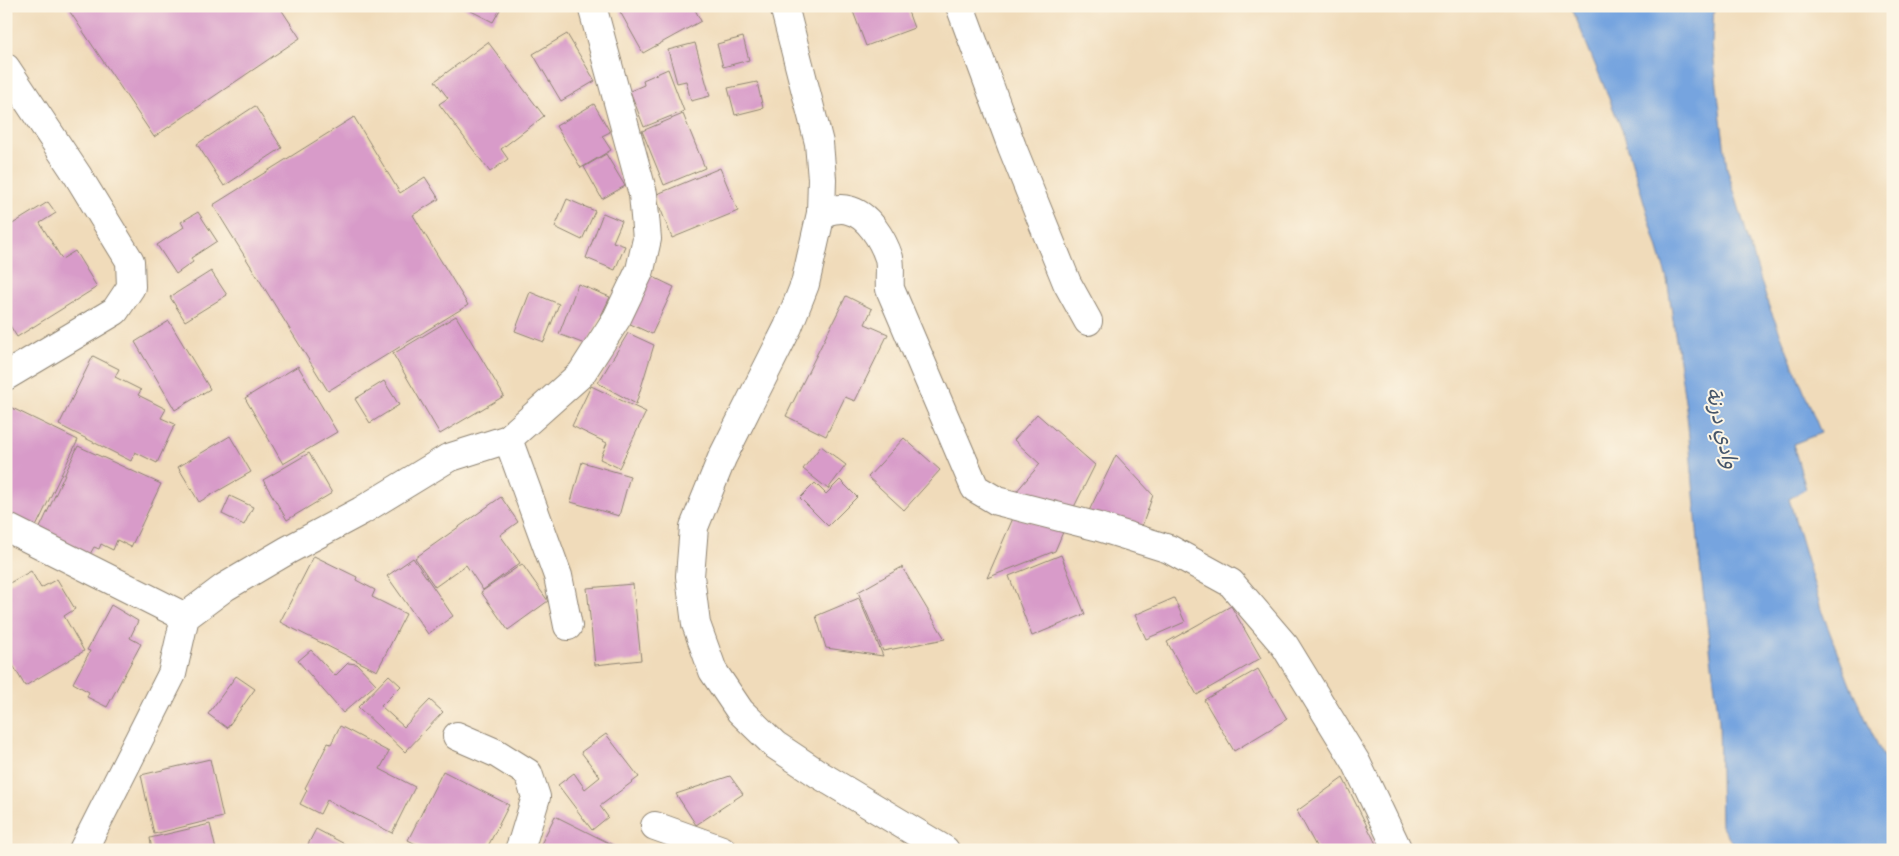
<svg xmlns="http://www.w3.org/2000/svg" width="1899" height="856" viewBox="0 0 1899 856" font-family="'Indie Flower','Playpen Sans Arabic',sans-serif">
	<style>
		.water { fill: #76a4df; stroke: #506885 }
		.building { fill: #d89bc9 }
		.lines { fill: none; stroke-linecap: round; stroke-linejoin: round }
		.minor-casing { stroke: #8e8372; stroke-width: 30 }
		.minor { stroke: #fff; stroke-width: 28 }
		.labels { text-anchor: middle; stroke-width: 4; stroke-linejoin: round; paint-order: stroke }
		.water-label { font-size: 21px; font-style: italic; fill: #45556a; stroke: #fcf5e5 }
	</style>
	<rect width="100%" height="100%" fill="#fcf5e5"/>
	<filter id="ink" filterUnits="userSpaceOnUse"><feTurbulence type="fractalNoise" baseFrequency=".02" numOctaves="2"/><feDisplacementMap in="SourceGraphic" scale="10" xChannelSelector="R" yChannelSelector="G"/><feConvolveMatrix kernelMatrix="1 2 1 2 8 2 1 2 1" color-interpolation-filters="sRGB"/></filter>
	<filter id="wash" filterUnits="userSpaceOnUse"><feTurbulence type="fractalNoise" baseFrequency=".0096" numOctaves="4" result="noise"/><feDisplacementMap in="SourceGraphic" scale="20" xChannelSelector="R" yChannelSelector="G"/><feGaussianBlur stdDeviation="1.12" result="paint"/><feColorMatrix in="noise" values="0 0 0 0 0 0 0 0 0 0 0 0 0 0 0 0 0 1.4 0 .05"/><feComposite in="paint" operator="in"/></filter>
	<g filter="url(#wash)">
		<rect width="100%" height="100%" fill="#f0dbba"/>
		<!-- water -->
		<path class="water" d="M1571,6H1714L1712,45L1727,168L1768,304L1821,433L1793,444L1806,489L1789,499L1822,612L1850,685L1893,778V850H1737L1721,826L1719,721L1701,575L1687,415L1667,279L1624,135Z"/>
		<g id="blocks">
			<!-- building -->
			<path class="building" d="M66,6H279L300,38L154,137Z
				M461,6H502L493,22Z
				M621,6H693L701,21L643,53L618,8Z
				M851,6H906L914,28L866,46Z
				M567,34L595,81L561,101L533,54Z
				M743,37L749,60L723,67L717,44Z
				M488,42L544,116L501,149L508,159L490,172L439,104L448,98L435,81Z
				M695,43L710,96L691,101L686,81L677,83L668,50Z
				M668,69L684,111L644,127L630,91L644,85L643,80Z
				M757,82L763,108L735,115L728,88Z
				M594,104L610,132L602,136L611,150L581,168L556,126Z
				M255,106L282,148L224,186L197,144Z
				M683,114L705,168L664,185L642,131Z
				M354,117L400,193L425,177L439,199L413,215L468,305L328,391L213,205Z
				M606,154L625,186L602,199L584,167Z
				M720,168L738,211L672,238L655,195Z
				M567,199L595,211L582,240L555,227Z
				M48,202L56,213L40,223L62,259L75,251L97,287L17,337L6,319V228Z
				M198,212L217,241L191,258L193,262L176,274L157,245L184,227L181,222Z
				M603,213L622,221L613,242L625,246L615,270L586,258Z
				M211,271L227,295L185,321L170,297Z
				M649,275L674,287L652,334L626,322Z
				M578,284L610,297L587,345L559,334Z
				M530,292L559,304L544,342L515,331Z
				M846,296L872,309L865,324L888,334L855,401L845,397L826,436L786,416Z
				M456,316L504,396L440,434L393,354Z
				M169,321L210,389L175,410L135,342Z
				M628,333L654,345L636,404L598,383Z
				M93,356L119,369L115,377L141,390L138,395L166,409L161,418L175,424L157,463L135,452L131,461L59,425Z
				M298,366L337,432L283,464L245,398Z
				M384,381L399,405L370,423L355,399Z
				M591,386L646,412L619,468L600,459L607,443L572,426Z
				M6,405L78,440L32,535L6,522Z
				M1037,414L1095,465L1070,515L1009,500L1040,464L1014,440Z
				M230,436L251,472L199,502L178,467Z
				M904,438L940,470L904,510L868,477Z
				M78,446L161,484L131,547L117,540L113,550L101,544L99,549L94,547L89,556L38,532Z
				M821,446L846,465L828,489L803,469Z
				M309,453L332,493L287,520L263,480Z
				M1116,455L1153,495L1141,529L1088,513Z
				M582,462L630,476L619,516L571,502Z
				M840,480L857,497L828,526L800,498L815,483L826,494Z
				M230,496L253,507L244,525L222,514Z
				M501,497L518,522L500,535L520,563L483,590L466,565L435,587L415,558Z
				M1014,516L1063,532L1055,551L987,578Z
				M1061,555L1085,614L1032,636L1009,576Z
				M314,556L357,577L356,580L375,590L372,597L406,614L377,671L280,622Z
				M413,558L453,616L428,634L387,576Z
				M522,564L548,601L508,630L481,592Z
				M902,567L945,639L883,651L858,592Z
				M31,571L41,588L57,579L75,609L64,616L84,651L25,686L6,653V585Z
				M633,584L641,660L595,665L587,588Z
				M859,598L883,656L826,648L816,616Z
				M1174,598L1185,622L1146,639L1135,615Z
				M111,605L138,621L130,638L141,644L107,707L87,697L89,692L73,683L90,651L87,650Z
				M1231,606L1261,658L1197,695L1167,642Z
				M311,650L335,676L348,663L357,664L376,684L343,713L298,661Z
				M1258,669L1287,719L1234,751L1204,700Z
				M389,675L401,686L381,706L404,727L430,700L443,712L405,752L358,707Z
				M236,676L255,689L227,728L208,714Z
				M340,726L389,752L380,769L415,787L392,833L327,800L320,814L300,804L307,790L305,788L328,743L331,744Z
				M606,734L639,777L600,806L608,817L592,830L558,785L574,773L585,789L600,777L581,752Z
				M210,759L223,817L154,834L141,775Z
				M443,771L509,805L486,850H427L408,840Z
				M730,776L743,794L696,825L676,794Z
				M1343,778L1379,850H1318L1297,811Z
				M555,816L623,850H538Z
				M210,824L216,850H152L150,838Z
				M316,829L356,850H305Z"/>
		</g>
	</g>
	<g filter="url(#ink)">
		<use href="#blocks" fill-opacity="0" stroke="#8e8372" stroke-width="1"/>
		<g class="lines">
			<!-- minor casing -->
			<g class="minor-casing">
				<path id="minor" d="M784,6L819,143L822,179L821,213L805,284L788,327L722,458L694,527L690,576L696,624L713,671L740,711L775,745L820,775L945,850
					M960,6L1012,147L1067,283L1088,321
					M6,68L78,176L130,261L131,287L115,311L6,376
					M821,213C829,211 839,207 848,210C868,214 883,240 889,258C891,267 889,280 890,289L975,488L997,501L1099,527L1169,549L1231,583L1285,646L1356,762L1398,850
					M508,439L558,576L568,626
					M6,527L185,617L172,674L83,850
					M185,617L225,587L288,550L361,511L448,458L508,439L581,374L617,318L640,270L647,239L643,194L592,6
					M457,736L496,753L528,773L536,797L523,840L519,850
					M655,826L722,850"/>
			</g>
			<!-- minor -->
			<use href="#minor" class="minor"/>
		</g>
	</g>
	<g class="labels">
		<!-- water labels -->
		<g class="water-label">
			<text transform="translate(1722 428) rotate(77)" y="7">وادي درنة</text>
		</g>
	</g>
	<!-- margin -->
	<rect width="1899" height="856" fill="none" stroke="#fcf5e5" stroke-width="25"/>
</svg>
